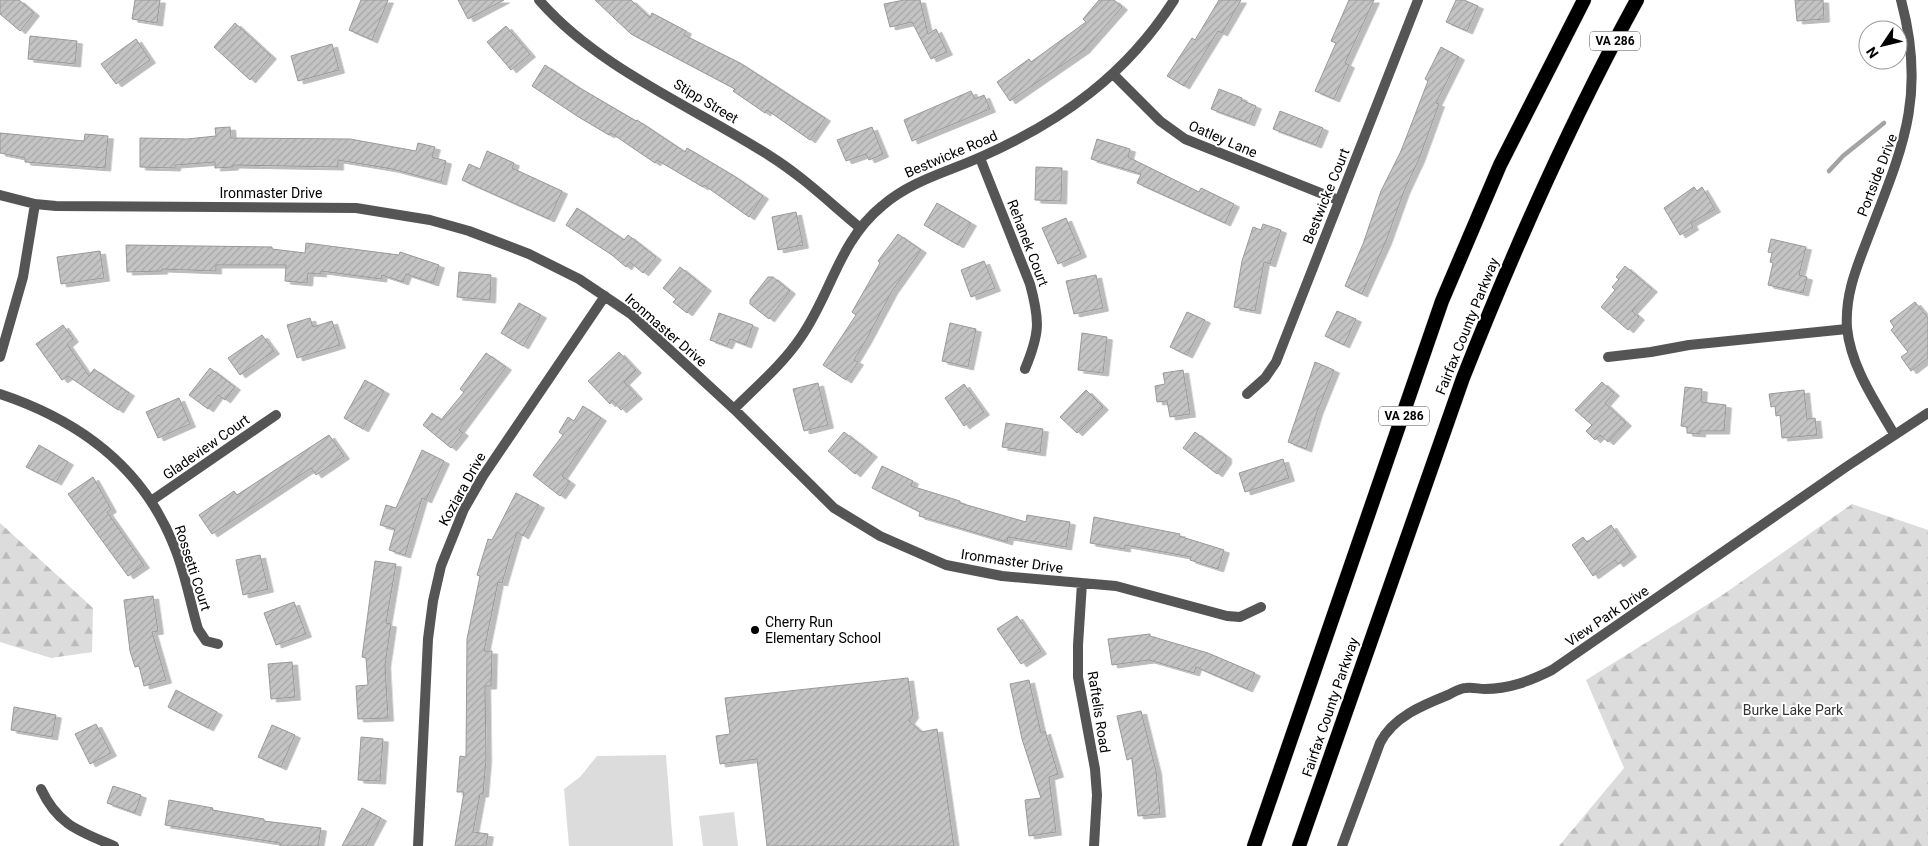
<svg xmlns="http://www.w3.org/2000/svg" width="1928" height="846" viewBox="0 0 1928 846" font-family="Roboto,sans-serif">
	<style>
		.green { fill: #dcdcdc }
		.forest { fill: url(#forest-firs) }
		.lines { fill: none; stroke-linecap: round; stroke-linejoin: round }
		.stream { stroke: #a3a3a3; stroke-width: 4.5 }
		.building { fill: url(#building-hatch); stroke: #999; filter: url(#shadow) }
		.trunk-casing { stroke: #dbdbdb; stroke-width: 15 }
		.minor { stroke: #555; stroke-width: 10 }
		.trunk { stroke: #000; stroke-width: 14 }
		.poi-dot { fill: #000; stroke: #fff; stroke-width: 2 }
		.labels { text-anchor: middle; stroke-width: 4; stroke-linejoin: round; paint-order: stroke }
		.shield { fill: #fff; stroke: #4c4c4c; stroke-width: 1 }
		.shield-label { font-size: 12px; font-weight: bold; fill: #000 }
		.street-label { font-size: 14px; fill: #000; stroke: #fff }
		.poi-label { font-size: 14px; fill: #000; stroke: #fff; text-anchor: start }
		.park-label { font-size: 14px; fill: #333; stroke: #fff }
	</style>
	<defs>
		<pattern id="forest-firs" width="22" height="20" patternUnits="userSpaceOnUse" patternTransform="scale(1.25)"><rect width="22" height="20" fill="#dcdcdc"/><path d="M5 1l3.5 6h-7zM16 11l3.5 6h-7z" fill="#bbb"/></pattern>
		<pattern id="building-hatch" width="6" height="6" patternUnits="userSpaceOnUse" patternTransform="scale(1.25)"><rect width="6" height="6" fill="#c4c4c4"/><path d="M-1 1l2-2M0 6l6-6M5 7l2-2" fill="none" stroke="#a7a7a7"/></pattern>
		<filter id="shadow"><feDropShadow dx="5.5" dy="3" stdDeviation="0" flood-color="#0004"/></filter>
	</defs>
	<rect width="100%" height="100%" fill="#fff"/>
	<!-- green -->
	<path class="green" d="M666,755L673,846H569L564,789L580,777L597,756Z
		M734,812L738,846H703L699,816Z"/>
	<!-- forest -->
	<path class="forest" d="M1852,504L1928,530V846H1559L1624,768L1586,680L1721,596Z
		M0,523L93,608L92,652L51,658L0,642Z"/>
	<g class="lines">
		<!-- stream -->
		<path class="stream" d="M1829,171L1843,156L1884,123"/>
	</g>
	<!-- building -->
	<path class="building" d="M0,0H19L34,13L20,31L0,14Z
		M135,0H160L157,23L132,19Z
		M361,0H388L372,40L349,30Z
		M458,0H504L468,19Z
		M595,0H631L650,18L652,13L686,31L684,35L740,63L825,118L810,140L767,110L765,113L733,91L735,89L631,34Z
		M904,0H920L928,34L936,29L947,52L931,59L912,22L890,27L884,4Z
		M1099,0H1114L1122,7L1084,50L1010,101L997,82L1029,59L1031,62L1086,22L1083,19Z
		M1219,0H1241L1222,33L1218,31L1184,86L1167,76L1192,38L1195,40Z
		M1349,0H1374L1345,63L1349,65L1334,99L1315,91L1336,43L1331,41Z
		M1456,0H1464L1478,6L1467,31L1446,22Z
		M1795,0H1823L1824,19L1797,21Z
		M235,23L271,56L250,80L214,47Z
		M506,26L530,54L511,70L487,42Z
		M30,36L77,41L75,64L28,59Z
		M136,39L150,60L116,84L101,64Z
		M332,44L339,70L298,81L291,56Z
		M1441,47L1459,57L1436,103L1439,104L1419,159L1404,191L1386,241L1362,294L1345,286L1363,244L1381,191L1401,151L1428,81L1425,79Z
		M545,65L578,87L636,121L637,120L685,152L687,148L734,176L763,196L749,217L704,185L703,187L657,160L655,163L611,133L609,135L577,116L532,86Z
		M1219,89L1242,98L1241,100L1256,106L1249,123L1211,109Z
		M971,91L975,99L984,95L990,109L912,141L904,120Z
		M1280,111L1323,128L1316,145L1273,129Z
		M230,127L231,138L350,139L416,151L418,143L435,147L432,157L446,161L441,182L392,169L338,160V167L233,165V167L215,168V162L175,165V168L140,167V138L187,139L216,136L215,128Z
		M872,127L883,154L869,160L866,154L846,161L837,140Z
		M0,133L84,141L85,134L108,136L105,168L25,162V158L0,153Z
		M1097,139L1130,149L1128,157L1199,192L1201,188L1234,204L1225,223L1137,183L1141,174L1091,159Z
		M487,151L514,163L512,168L562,191L549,219L462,180L469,164L480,169Z
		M1036,167L1062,168L1061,201L1035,200Z
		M1694,187L1697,191L1702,187L1715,209L1691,223L1693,227L1680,235L1664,208Z
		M937,203L971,223L958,245L924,225Z
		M577,208L624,240L628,235L656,257L643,273L630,262L626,267L612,255L566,225Z
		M796,212L803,245L778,250L772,217Z
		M1066,218L1081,254L1058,264L1042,228Z
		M1263,224L1281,230L1270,264L1264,262L1255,311L1234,307L1242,261L1253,227L1261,230Z
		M898,234L921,250L892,291L866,340L854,360L858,362L846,380L823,365L856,315L852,312L880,263L878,261Z
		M1771,239L1806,247L1799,275L1807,277L1803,293L1768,285L1773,263L1770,262L1772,253L1768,252Z
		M306,243L399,255L400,252L439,265L433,283L406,274L403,282L382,275L381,279L321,271V274L308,273L307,283L285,281L286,265H216V271L162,269V271L127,272L126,245L272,247V249L305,253Z
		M100,251L104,278L61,284L57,257Z
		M984,261L995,288L971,297L961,270Z
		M1625,266L1652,289L1632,311L1639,317L1628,330L1601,307L1615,290L1612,287L1619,279L1616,277Z
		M680,267L706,288L687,313L673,302L676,299L663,288Z
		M459,272L491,275L490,300L457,297Z
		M1096,275L1103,308L1074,314L1066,281Z
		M768,277H773L790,291L769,319L750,304V300Z
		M1915,302L1928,318V358L1911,371L1901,357L1908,352L1891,330L1894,327L1890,321Z
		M519,303L541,315L523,346L501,333Z
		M1337,311L1356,319L1344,345L1325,336Z
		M1187,312L1205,320L1187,355L1170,347Z
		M719,313L753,325L746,345L730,339L727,346L710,340Z
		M310,318L313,327L332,321L340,345L297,358L287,325Z
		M950,323L976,329L968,367L942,361Z
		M63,325L73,339L67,344L89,376L94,369L129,393L118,410L68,376L62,380L36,344Z
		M1082,333L1107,337L1103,373L1078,370Z
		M262,335L274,351L240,375L228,358Z
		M619,352L636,370L624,382L637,396L621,410L612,400L610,404L588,381Z
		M486,353L506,367L459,430L463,433L451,448L423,425L432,413L441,420L464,392L460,389Z
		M1315,362L1334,370L1317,412L1306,449L1288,442Z
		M210,368L235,387L225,400L218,395L208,409L189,395Z
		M1183,370L1190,414L1170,417L1167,401L1157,402L1155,386L1165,384L1163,373Z
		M365,380L384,391L363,429L344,418Z
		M1602,382L1614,393L1605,403L1626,423L1608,442L1600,435L1595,440L1586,431L1592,425L1575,410Z
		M818,383L828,425L804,431L793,389Z
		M964,384L984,412L964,426L945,398Z
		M1685,387L1702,389L1701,402L1726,405L1724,431H1700V434L1687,433V427L1681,426Z
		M1086,390L1103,407L1077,433L1060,417Z
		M1804,390L1807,419L1815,418L1817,435L1782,438L1780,415L1776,416L1775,406L1771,407L1769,394Z
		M179,398L190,424L158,438L146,412Z
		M583,406L601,418L562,476L570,482L560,496L533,475L563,435L559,432L568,417L574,421Z
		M1006,423L1043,429L1040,453L1002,447Z
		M844,432L872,454L855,474L828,451Z
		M1195,432L1226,456V461L1217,474L1183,448Z
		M329,435L344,456L316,475L311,468L212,534L199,515L234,491L237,495Z
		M39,445L68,462L56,482L26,467Z
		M422,450L444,461L426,500L422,498L405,555L389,550L395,529L380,525L386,505L396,508Z
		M1283,459L1289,478L1245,492L1239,473Z
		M882,466L913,481L911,486L960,501V503L1026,522L1027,515L1070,522L1066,547L1008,537L1007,542L919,516L920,512L872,488Z
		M93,477L111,509L107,512L144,565L128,576L68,494Z
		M516,493L539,505L523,536L517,532L502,583L498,582L484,651H492L491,686H485L486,759L483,794H480L473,832L488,834L486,846H455L464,792H457L460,756L466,757L467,639L480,576L477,575L488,539L492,540Z
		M1094,517L1180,534L1179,536L1224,550L1218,569L1190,560L1191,557L1125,545V549L1090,543Z
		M1611,525L1631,554L1618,564L1615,560L1593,576L1572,545L1583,537L1587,542Z
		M260,555L268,589L243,595L236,560Z
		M375,561L396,564L386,623L391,624L385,665L388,718L358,719L356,686L368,685L366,658L362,657Z
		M153,596L158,631L152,632L166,680L144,686L139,666L135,667L130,651L124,600Z
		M294,602L306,634L276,645L264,613Z
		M1017,616L1041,651L1021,664L997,629Z
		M1150,634V636L1208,653L1255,673L1247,689L1196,667L1194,673L1149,660L1112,665L1108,639Z
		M292,662L295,697L271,699L268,664Z
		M908,678L913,715L909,721L921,732L937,729L954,846H767L757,759L720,764L716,736L730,734L725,698Z
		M1029,680L1041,733L1045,731L1058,774L1049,777L1056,832L1029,836L1025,800L1041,798L1022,739L1010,684Z
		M176,690L217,712L208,728L168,707Z
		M14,707L56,715L52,737L11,730Z
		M1141,711L1156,771L1160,814L1138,816L1132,758L1127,760L1117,716Z
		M96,724L111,753L90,764L75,734Z
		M272,725L295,735L281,767L258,757Z
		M361,737L383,739L380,781L358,780Z
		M113,786L141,795L135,813L107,803Z
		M169,800L213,808L212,810L264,819V821L321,828L318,846H280V843L165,825Z
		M362,808L381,818L366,846H342Z"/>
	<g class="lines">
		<!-- trunk casing -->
		<g class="trunk-casing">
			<path id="trunk" d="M1254,846L1442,301L1500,165L1584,0
				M1299,846L1463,378C1514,249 1570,122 1637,0"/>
		</g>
		<!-- minor -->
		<path class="minor" d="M539,0C599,69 694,107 770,156C802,176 830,203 859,227
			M1114,75L1160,121L1185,139L1338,200
			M980,158L1030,284C1040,321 1040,333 1025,369
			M0,195L35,204L56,206L356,208L430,220L469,231L529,254L579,279L631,314L734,409L834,508L880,536L946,565L1002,576L1116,586L1227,616L1240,617L1261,607
			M0,357L23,277L35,204
			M1608,357L1651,352L1689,345L1847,329
			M0,394C78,420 143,467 174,546C185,572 190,602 198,629L206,641L218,644
			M1247,394L1265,378L1276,362L1418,0
			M734,409C757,386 783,364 801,337C831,294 839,241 882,206C912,180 948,172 983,156C1062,121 1127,74 1174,0
			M1894,434C1875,401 1851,367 1847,328C1845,297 1855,271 1866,243C1900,153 1928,100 1901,0
			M151,501L276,415
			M1082,583L1078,645V677L1095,769L1097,795L1094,846
			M41,789C58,825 79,831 114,846
			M418,846L428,639L433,601L441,566L464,509L483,476L605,296
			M1342,846L1380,743C1393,717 1423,705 1448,695C1454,692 1460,688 1466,688C1472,687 1479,689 1485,689C1509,689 1530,681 1552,670L1846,467L1928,413"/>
		<!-- trunk -->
		<use href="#trunk" class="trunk"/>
	</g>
	<!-- markers -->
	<circle class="poi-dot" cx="755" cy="630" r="5"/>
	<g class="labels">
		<!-- shield labels -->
		<g class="shield">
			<rect x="1590" y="31.5" width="50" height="19" rx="4"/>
			<rect x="1379" y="406.5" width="50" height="19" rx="4"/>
		</g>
		<g class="shield-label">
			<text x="1615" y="45">VA 286</text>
			<text x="1404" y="420">VA 286</text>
		</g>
		<!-- street labels -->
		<g class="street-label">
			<text transform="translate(706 101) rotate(31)" y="5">Stipp Street</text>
			<text transform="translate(1223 139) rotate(23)" y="5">Oatley Lane</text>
			<text transform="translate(951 154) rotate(-23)" y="5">Bestwicke Road</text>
			<text transform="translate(1877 175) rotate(-69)" y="5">Portside Drive</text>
			<text x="271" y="198">Ironmaster Drive</text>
			<text transform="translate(1326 196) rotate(-68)" y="5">Bestwicke Court</text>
			<text transform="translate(1028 243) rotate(69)" y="5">Rehanek Court</text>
			<text transform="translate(1467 326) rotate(-68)" y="5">Fairfax County Parkway</text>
			<text transform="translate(666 330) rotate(41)" y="5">Ironmaster Drive</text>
			<text transform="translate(206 447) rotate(-35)" y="5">Gladeview Court</text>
			<text transform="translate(462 489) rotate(-61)" y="5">Koziara Drive</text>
			<text transform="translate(1012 561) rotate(8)" y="5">Ironmaster Drive</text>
			<text transform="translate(193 568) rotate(72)" y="5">Rossetti Court</text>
			<text transform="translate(1607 616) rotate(-34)" y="5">View Park Drive</text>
			<text transform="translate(1330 707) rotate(-71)" y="5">Fairfax County Parkway</text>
			<text transform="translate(1099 712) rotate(81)" y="5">Raftelis Road</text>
		</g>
		<!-- poi labels -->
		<g class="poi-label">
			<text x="765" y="627">Cherry Run<tspan x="765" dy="16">Elementary School</tspan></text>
		</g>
		<!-- park labels -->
		<g class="park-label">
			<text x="1793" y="715">Burke Lake Park</text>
		</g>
	</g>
	<!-- north arrow -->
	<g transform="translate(1883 45) rotate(235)"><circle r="24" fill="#ffffff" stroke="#999999"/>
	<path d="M0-4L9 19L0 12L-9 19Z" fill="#000000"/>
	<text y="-8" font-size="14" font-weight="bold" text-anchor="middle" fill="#000000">N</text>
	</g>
</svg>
